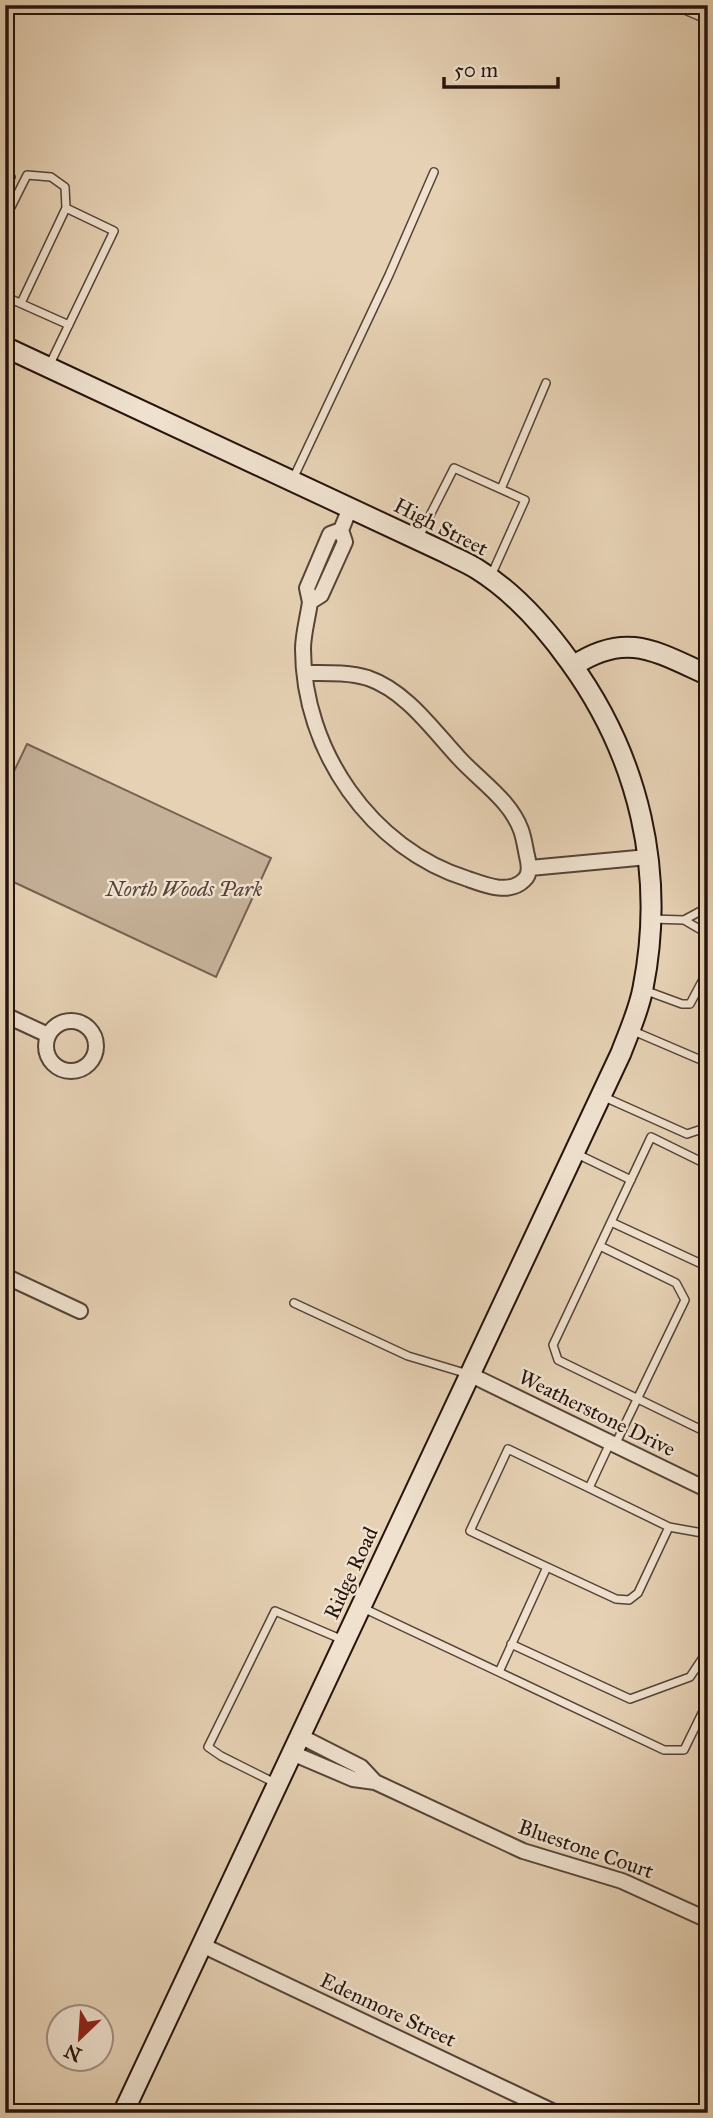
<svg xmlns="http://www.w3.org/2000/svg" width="713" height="2118" viewBox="0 0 713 2118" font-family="'IM FELL Great Primer',serif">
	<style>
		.green { fill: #c5b198; stroke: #766252; stroke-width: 2 }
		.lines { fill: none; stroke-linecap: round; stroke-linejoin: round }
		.lane-casing { stroke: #564337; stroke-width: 10 }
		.street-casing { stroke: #564337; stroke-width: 18 }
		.secondary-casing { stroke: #26140d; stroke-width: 23 }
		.lane { stroke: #efe1ce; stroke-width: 7 }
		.street { stroke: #efe1ce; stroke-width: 14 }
		.secondary { stroke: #efe1ce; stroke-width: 19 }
		.labels { text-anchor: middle; stroke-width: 5; stroke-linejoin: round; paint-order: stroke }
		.street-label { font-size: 21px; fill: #26140d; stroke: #efe1ce }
		.park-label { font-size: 21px; font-style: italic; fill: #564337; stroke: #efe1ce }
	</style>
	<rect width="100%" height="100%" fill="#e6d1b4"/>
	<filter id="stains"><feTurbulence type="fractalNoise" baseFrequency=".00286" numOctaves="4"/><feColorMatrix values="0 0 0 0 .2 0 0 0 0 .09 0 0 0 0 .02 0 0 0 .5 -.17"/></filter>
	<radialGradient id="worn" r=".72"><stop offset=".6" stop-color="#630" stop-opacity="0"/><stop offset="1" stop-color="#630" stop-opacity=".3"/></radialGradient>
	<!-- green -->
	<path class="green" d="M27,744L271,858L216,977L5,878V790Z"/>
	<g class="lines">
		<!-- lane casing -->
		<g class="lane-casing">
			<path id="lane" d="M673,5L708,20
				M5,175L11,177
				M5,219L27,175L51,177L65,187L66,208L21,303
				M5,296L13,300L5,314
				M13,300L69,325
				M49,366L114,231L66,208
				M292,481L389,275L434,172
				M501,489L546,383
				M419,537L454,468L525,500L490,578
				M651,919L684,920L708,907
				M684,920L708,934
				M644,990L682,1004H690L708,970
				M631,1030L708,1063
				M602,1096L687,1134L708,1127
				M575,1153L631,1180
				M708,1165L651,1137L553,1345L558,1360L708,1433
				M611,1222L708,1267
				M600,1246L676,1283L685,1300L615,1445
				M294,1303L408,1356L468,1374
				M700,1486L708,1470
				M589,1488L669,1527
				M547,1567L616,1599L629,1600L638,1593L669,1527L708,1534
				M361,1607L664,1750H684L708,1701
				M511,1644L630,1699L690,1677L708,1650
				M499,1672L547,1567L470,1531L508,1449L589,1488L610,1443
				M277,1784L221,1756L208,1747L275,1611L343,1640"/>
		</g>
		<!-- street casing -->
		<g class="street-casing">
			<path id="street" d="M341,530L330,534L307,588L310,602L321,595L345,542L341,530L350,508
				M305,673C326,673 349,672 368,678C406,691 433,730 459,758C480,781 510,800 521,830C524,838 525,847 527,856C529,864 531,874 524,880C509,895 485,885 468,879C371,849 303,750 303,649C303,634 308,617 310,602
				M530,868L648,857
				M5,1015L48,1035
				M46 1046a25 25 0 1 1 50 0a25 25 0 1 1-50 0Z
				M5,1276L80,1311
				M469,1374L708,1490
				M300,1736L361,1767L375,1782
				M292,1753L353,1779L375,1782L523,1851L622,1881L708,1920
				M202,1945L556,2113"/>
		</g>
		<!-- secondary casing -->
		<g class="secondary-casing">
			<path id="secondary" d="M5,347L444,552C455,558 466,562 477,569C514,592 545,627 570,662C639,757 666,872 643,988C639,1010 629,1032 621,1053L123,2113
				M573,666C626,631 655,651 708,675"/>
		</g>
		<!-- lane -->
		<use href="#lane" class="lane"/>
		<!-- street -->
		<use href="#street" class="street"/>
		<!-- secondary -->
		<use href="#secondary" class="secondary"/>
	</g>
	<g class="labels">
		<!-- street labels -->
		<g class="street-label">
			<text transform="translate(441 527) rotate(27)" y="7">High Street</text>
			<text transform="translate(597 1413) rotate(26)" y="7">Weatherstone Drive</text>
			<text transform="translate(351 1573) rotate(-65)" y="7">Ridge Road</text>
			<text transform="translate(586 1849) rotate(19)" y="7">Bluestone Court</text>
			<text transform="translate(388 2010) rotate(25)" y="7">Edenmore Street</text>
		</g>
		<!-- park labels -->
		<g class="park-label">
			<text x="184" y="896">North Woods Park</text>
		</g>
	</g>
	<!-- margin -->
	<rect width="713" height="2118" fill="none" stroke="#e6d1b4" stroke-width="28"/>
	<rect x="7" y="7" width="699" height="2104" fill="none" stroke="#26140d" stroke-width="3.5"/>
	<rect x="14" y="14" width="685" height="2090" fill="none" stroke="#26140d" stroke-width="2"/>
	<!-- north arrow -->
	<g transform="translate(80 2038) rotate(205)"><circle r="33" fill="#efe1ce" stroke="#9f8f81" stroke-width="2"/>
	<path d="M0-5L12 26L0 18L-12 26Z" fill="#8f2418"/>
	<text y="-10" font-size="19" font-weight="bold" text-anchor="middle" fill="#26140d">N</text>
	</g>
	<!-- scale -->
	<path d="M444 77v10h114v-10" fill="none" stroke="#26140d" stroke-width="3.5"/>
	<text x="454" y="77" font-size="21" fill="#26140d" stroke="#efe1ce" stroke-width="5" paint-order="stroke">50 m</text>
	<rect width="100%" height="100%" filter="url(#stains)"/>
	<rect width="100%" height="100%" fill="url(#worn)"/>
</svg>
